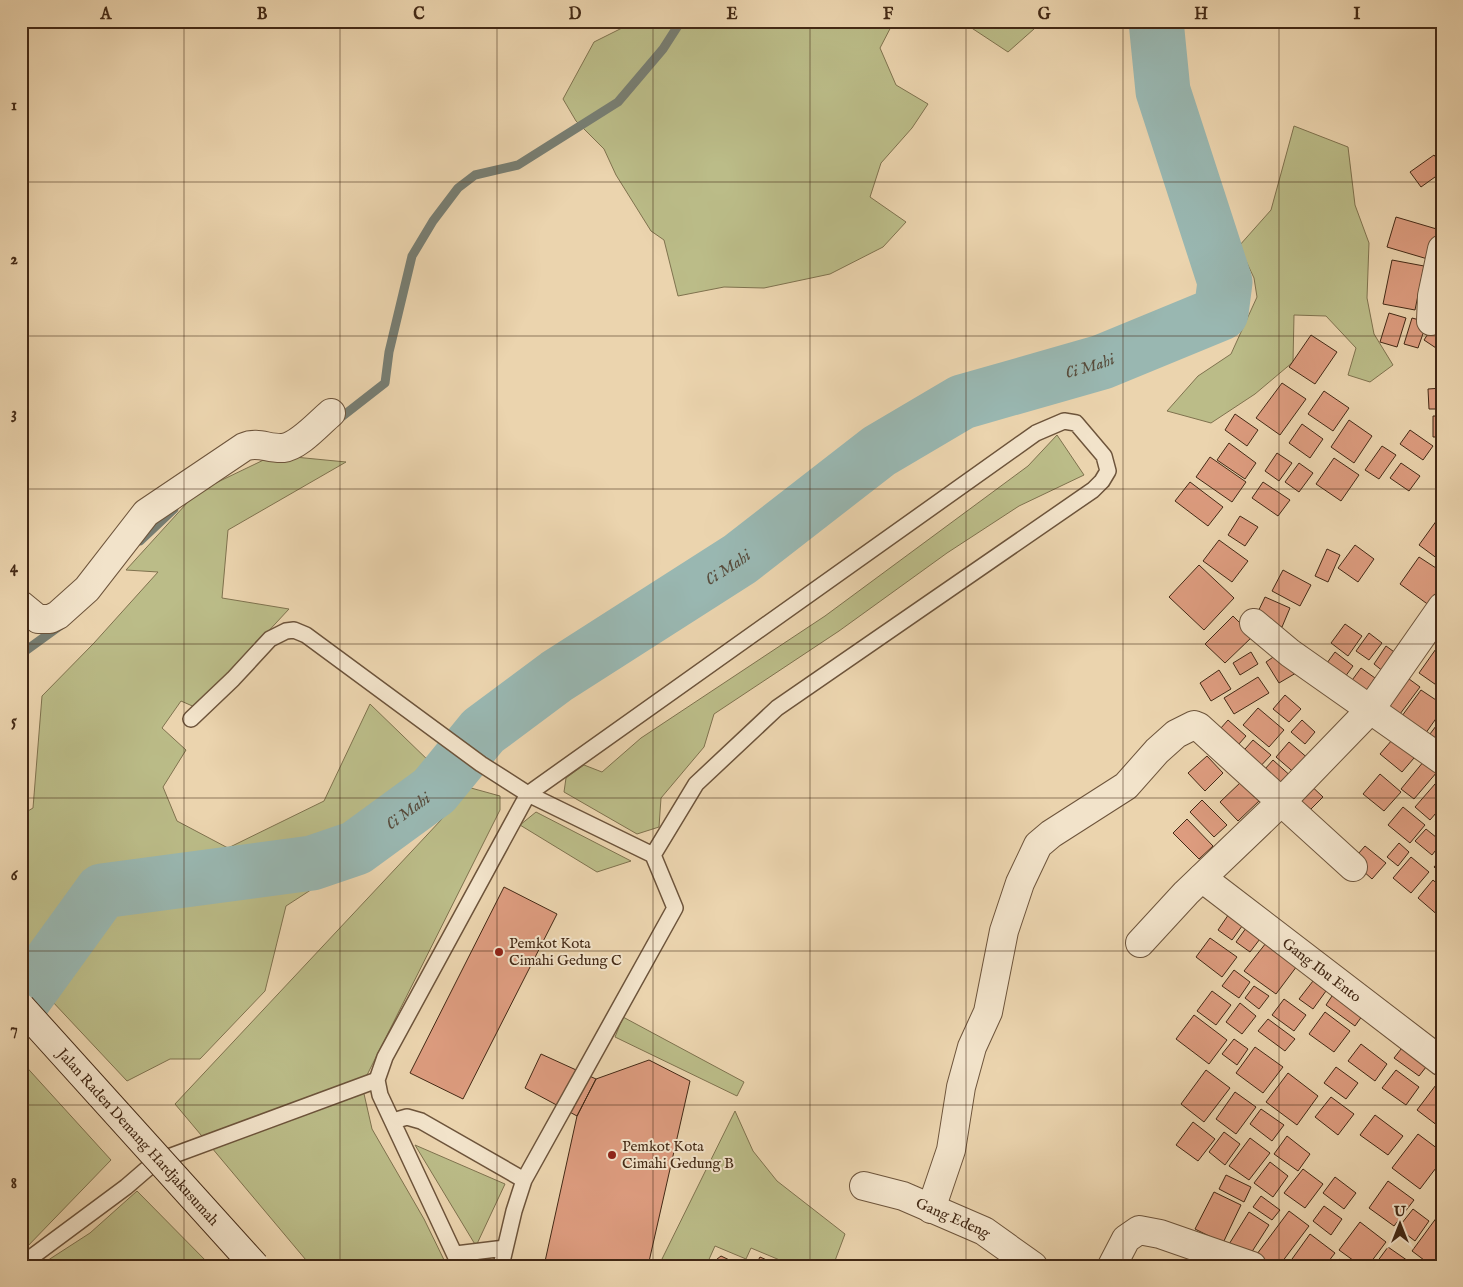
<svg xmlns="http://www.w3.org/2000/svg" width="1463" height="1287" viewBox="0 0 1463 1287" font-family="'IM FELL English',serif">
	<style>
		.green { fill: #bbbc88; stroke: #7f724e }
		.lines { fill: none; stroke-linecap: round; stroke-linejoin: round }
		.stream { stroke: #777e73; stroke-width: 9 }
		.river { stroke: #99b7b1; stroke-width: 55 }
		.building { fill: #dd9c7f; stroke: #432915 }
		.service-casing { stroke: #6d543b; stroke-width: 18 }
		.minor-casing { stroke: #6d543b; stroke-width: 30 }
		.service { stroke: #f2e3ca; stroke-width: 15 }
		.minor { stroke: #f2e3ca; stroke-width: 28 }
		.secondary-bridge-casing { stroke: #432915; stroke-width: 30; stroke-linecap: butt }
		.secondary-bridge { stroke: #f2e3ca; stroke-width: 28 }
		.grid { fill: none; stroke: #432915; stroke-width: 1; stroke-opacity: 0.55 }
		.poi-dot { fill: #8f2418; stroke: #f2e3ca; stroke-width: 2 }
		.labels { text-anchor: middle; stroke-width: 4; stroke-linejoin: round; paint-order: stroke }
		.poi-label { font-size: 15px; fill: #432915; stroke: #f2e3ca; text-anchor: start }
		.street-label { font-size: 15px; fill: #432915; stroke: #f2e3ca }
		.water-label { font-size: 16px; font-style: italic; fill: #584c3c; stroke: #f2e3ca }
		.neatline { fill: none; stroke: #432915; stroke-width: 2 }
		.grid-label { font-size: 16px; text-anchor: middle; font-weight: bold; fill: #432915 }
	</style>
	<rect width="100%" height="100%" fill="#ebd4ae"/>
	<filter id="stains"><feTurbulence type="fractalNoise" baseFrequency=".004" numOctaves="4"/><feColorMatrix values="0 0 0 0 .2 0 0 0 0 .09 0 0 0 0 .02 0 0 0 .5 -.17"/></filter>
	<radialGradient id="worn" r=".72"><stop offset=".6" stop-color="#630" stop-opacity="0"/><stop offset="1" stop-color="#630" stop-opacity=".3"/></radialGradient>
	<!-- green -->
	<path class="green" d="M636,21H894L880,48L896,85L928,104L912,128L881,163L870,197L906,222L883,247L830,274L764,288L724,287L678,296L664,240L651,231L616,175L604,149L576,121L563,99L594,42Z
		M961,21H1043L1008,52Z
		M1294,126L1348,147L1355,205L1369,243L1367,298L1374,334L1393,365L1370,382L1348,375L1356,348L1326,316L1294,315L1293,362L1255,394L1211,423L1167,411L1198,376L1231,354L1257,297L1254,278L1239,246L1271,210Z
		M1057,435L1084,475L1019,506L947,553L839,631L714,714L704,747L661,798L659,827L637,834L564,792L566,778L584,765L602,772L641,738L825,616L1028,466Z
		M274,455L346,462L228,530L222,598L289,609L197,708L181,701L162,728L186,750L163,787L177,821L228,848L324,801L370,704L433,765L374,849L286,906L265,991L200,1059H170L127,1081L21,968V815L33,808L42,696L94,643L158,572L126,570L197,492Z
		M471,788L500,796V810L362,1085L372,1129L424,1219L447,1266H311L175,1104Z
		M536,812L631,861L597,872L520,825Z
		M623,1017L744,1082L737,1096L615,1037Z
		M21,1061L111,1160L24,1250L21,1248Z
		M735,1111L753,1151L777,1181L845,1234L833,1266H794L751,1248L746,1259L715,1246L706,1266H678L662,1259Z
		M415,1145L505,1184L476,1246Z
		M137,1191L211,1266H39L90,1233Z"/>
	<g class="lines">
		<!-- stream -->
		<path class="stream" d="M335,422L385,383L389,352L412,256L433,221L458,188L475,175L518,165L618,102L663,49L681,21
			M140,541L174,509
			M21,654L61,625"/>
		<!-- river -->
		<path class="river" id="s1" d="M21,1003L102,891L312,863L356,848L434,791L483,731L557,676L740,559L879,451L962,402L1102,362L1221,313L1225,282L1163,91L1156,21"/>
	</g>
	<!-- building -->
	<path class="building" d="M1434,155L1442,165V172L1421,187L1410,172Z
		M1396,217L1440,230L1431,260L1387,247Z
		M1392,260L1424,266L1415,310L1383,304Z
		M1389,313L1406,318L1397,347L1380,342Z
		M1439,317L1442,319V352L1424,340Z
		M1412,318L1427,322L1418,348L1404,344Z
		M1311,335L1337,352L1315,384L1289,367Z
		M1282,383L1306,399L1280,435L1256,418Z
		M1442,388V409H1429L1428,389Z
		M1324,391L1349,408L1333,431L1308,414Z
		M1235,414L1258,430L1247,446L1225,430Z
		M1433,416H1442V437H1433Z
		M1349,420L1372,436L1354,463L1331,447Z
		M1302,424L1323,439L1310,458L1289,443Z
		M1410,430L1433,446L1423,460L1400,444Z
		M1229,443L1256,463L1245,479L1217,460Z
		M1382,446L1396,455L1379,479L1365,470Z
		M1277,453L1292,463L1279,481L1265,471Z
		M1210,457L1246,482L1232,502L1196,477Z
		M1334,458L1359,475L1341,501L1316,484Z
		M1299,463L1313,473L1299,492L1285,482Z
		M1401,463L1420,476L1409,491L1390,478Z
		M1190,482L1223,507L1208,526L1175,501Z
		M1263,482L1290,500L1278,516L1252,498Z
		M1442,513V554L1438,559L1419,545Z
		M1240,516L1258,527L1245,546L1228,535Z
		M1219,540L1248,561L1232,582L1203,561Z
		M1355,545L1374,559L1358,582L1338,568Z
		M1327,549L1340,555L1328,582L1315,576Z
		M1419,557L1442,572V604L1437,611L1400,584Z
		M1199,565L1234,598L1204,630L1169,597Z
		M1283,570L1311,585L1300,606L1272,591Z
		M1265,597L1290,608L1282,627L1256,616Z
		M1233,616L1253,636L1225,663L1205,644Z
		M1345,624L1362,636L1348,656L1331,643Z
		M1369,633L1382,643L1369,660L1356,651Z
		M1386,646L1397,654L1384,672L1374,664Z
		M1438,646L1442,649V689L1419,673Z
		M1282,651L1296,673L1279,683L1266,662Z
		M1251,652L1258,664L1240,675L1233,663Z
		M1335,652L1353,666L1342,681L1324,667Z
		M1361,668L1375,678L1362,697L1347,687Z
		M1219,670L1231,689L1211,701L1200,683Z
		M1405,676L1420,687L1400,714L1385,703Z
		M1258,677L1269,693L1234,714L1224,698Z
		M1421,690L1442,704V710L1423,737L1399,720Z
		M1285,695L1301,709L1289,722L1273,709Z
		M1258,708L1284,730L1269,747L1243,725Z
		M1442,718V749L1427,738Z
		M1228,720L1246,736L1231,753L1213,737Z
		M1302,720L1315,732L1305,744L1291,732Z
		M1398,733L1420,751L1402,772L1380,754Z
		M1253,740L1271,755L1255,772L1238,757Z
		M1289,742L1310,760L1297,775L1276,757Z
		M1207,756L1223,773L1205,791L1188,773Z
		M1273,760L1294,779L1279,797L1257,778Z
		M1424,761L1437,772L1414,799L1401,789Z
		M1380,774L1401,792L1384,811L1363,794Z
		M1442,776V806L1430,820L1415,807Z
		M1305,780L1323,797L1306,814L1289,798Z
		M1242,781L1260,800L1238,821L1220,802Z
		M1202,800L1227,825L1214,837L1190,812Z
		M1403,807L1425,825L1410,843L1388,825Z
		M1442,814V827L1435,822Z
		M1187,819L1213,846L1199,859L1173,833Z
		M1426,829L1442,842L1432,855L1415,841Z
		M1399,843L1409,852L1398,866L1387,857Z
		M1365,846L1386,863L1372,879L1352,861Z
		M1411,857L1429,872L1411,893L1393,878Z
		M1442,858V874L1434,867Z
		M1433,880L1442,888V915L1440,917L1418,898Z
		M504,887L557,914L463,1099L410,1073Z
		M1231,911L1245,922L1232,940L1218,930Z
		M1249,924L1263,935L1250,952L1236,942Z
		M1210,938L1237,957L1222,977L1196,957Z
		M1266,943L1297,966L1276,994L1244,971Z
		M1234,970L1250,982L1239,998L1222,986Z
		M1313,981L1326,991L1313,1009L1299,999Z
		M1254,986L1269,996L1259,1009L1245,998Z
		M1336,990L1365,1012L1355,1026L1326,1005Z
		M1212,991L1231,1005L1216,1025L1197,1011Z
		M1284,999L1306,1015L1294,1031L1272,1015Z
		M1240,1003L1256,1016L1242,1034L1226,1022Z
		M1325,1012L1350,1031L1334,1052L1309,1034Z
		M1194,1015L1227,1040L1209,1064L1176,1039Z
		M1268,1019L1295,1039L1285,1051L1258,1031Z
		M1234,1039L1248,1049L1237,1065L1222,1054Z
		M1361,1044L1387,1064L1375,1081L1348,1061Z
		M1405,1044L1430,1062L1419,1076L1394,1058Z
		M1255,1047L1283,1067L1263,1093L1236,1073Z
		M541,1054L596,1079L577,1116L525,1088Z
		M649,1060L690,1081L648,1266H544L577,1116L596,1079Z
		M1336,1067L1358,1083L1346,1099L1324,1083Z
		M1206,1070L1230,1088L1204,1122L1181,1104Z
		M1396,1070L1419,1087L1406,1105L1382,1088Z
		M1288,1073L1318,1096L1297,1125L1266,1102Z
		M1442,1077V1129L1417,1110Z
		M1235,1092L1256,1107L1236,1134L1216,1119Z
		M1331,1097L1354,1114L1338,1135L1315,1117Z
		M1261,1109L1284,1125L1272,1141L1250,1124Z
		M1375,1115L1403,1136L1388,1155L1360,1135Z
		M1193,1122L1215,1139L1198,1161L1176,1145Z
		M1224,1132L1240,1144L1225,1165L1209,1152Z
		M1418,1134L1442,1152V1160L1420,1189L1392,1168Z
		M1287,1136L1310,1154L1298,1171L1274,1154Z
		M1250,1138L1270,1153L1249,1180L1229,1166Z
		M1270,1162L1288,1176L1273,1197L1254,1183Z
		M1303,1169L1323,1184L1305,1208L1284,1193Z
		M1226,1175L1251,1187L1244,1202L1219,1189Z
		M1335,1177L1356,1193L1344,1209L1323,1193Z
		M1388,1181L1414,1200L1394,1226L1369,1208Z
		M1214,1192L1241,1205L1223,1243L1195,1229Z
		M1261,1196L1280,1210L1272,1220L1253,1207Z
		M1324,1206L1342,1219L1331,1235L1313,1221Z
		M1413,1209L1429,1221L1415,1241L1398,1228Z
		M1289,1211L1309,1226L1279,1266H1265L1254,1258Z
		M1249,1212L1269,1225L1246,1261L1226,1249Z
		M1437,1217L1442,1220V1253L1432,1266L1412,1251Z
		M1360,1222L1386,1242L1368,1266H1361L1339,1250Z
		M1310,1234L1335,1253L1325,1266H1287Z
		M1388,1247L1411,1263L1409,1266H1374Z
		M721,1256L742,1266H708Z
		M760,1257L780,1266H755Z
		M1339,1259L1348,1266H1334Z"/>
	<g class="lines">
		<!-- service casing -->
		<g class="service-casing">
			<path id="service" d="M191,719L233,679L270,639L286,631L294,630L306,635L481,764L528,794L653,855
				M393,1121L407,1117L421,1121L524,1180
				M456,1254L505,1248
				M21,1265L126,1187L155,1162L377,1080
				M460,1266L380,1095L377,1080L385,1057L528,794L1036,433L1064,421L1076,423L1104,456L1108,471L1102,481L1093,490L777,708L696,784L653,855L675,908L524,1180L514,1211L501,1266"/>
		</g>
		<!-- minor casing -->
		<g class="minor-casing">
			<g id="minor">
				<path d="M1431,321L1432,296L1442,249"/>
				<path d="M21,605L38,619H50L58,615L87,589L146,513L244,447C258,441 268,449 283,448C299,446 318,424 331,413"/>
				<path d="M1254,623L1290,653L1442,760"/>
				<path id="s2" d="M1202,878L1442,1062"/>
				<path d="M1140,943L1186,893L1281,802L1370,710L1442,607"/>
				<path id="s3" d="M864,1186L903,1196L984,1231L1033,1266"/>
				<path d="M931,1209L951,1150L961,1087L972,1047L988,1012L1004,931L1020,883L1038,845L1051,834L1126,786L1157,751L1176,734L1194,725L1199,727L1353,867"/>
				<path d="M1112,1266L1126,1239L1139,1230L1160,1234L1252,1266"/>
			</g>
		</g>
		<!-- service -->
		<use href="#service" class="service"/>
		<!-- minor -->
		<use href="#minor" class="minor"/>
		<!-- secondary-bridge casing -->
		<g class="secondary-bridge-casing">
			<g id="secondary-bridge">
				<path id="s4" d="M21,1007L255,1266"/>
			</g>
		</g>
		<!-- secondary-bridge -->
		<use href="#secondary-bridge" class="secondary-bridge"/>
	</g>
	<!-- grid -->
	<path class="grid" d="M184,21V1266M340,21V1266M497,21V1266M653,21V1266M810,21V1266M966,21V1266M1123,21V1266M1279,21V1266M21,182H1442M21,336H1442M21,489H1442M21,644H1442M21,798H1442M21,951H1442M21,1105H1442"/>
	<!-- markers -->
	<g class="poi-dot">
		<circle cx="499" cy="952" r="5"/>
		<circle cx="612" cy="1155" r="5"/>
	</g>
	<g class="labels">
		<!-- poi labels -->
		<g class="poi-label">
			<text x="509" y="948">Pemkot Kota<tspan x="509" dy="17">Cimahi Gedung C</tspan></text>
			<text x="622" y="1151">Pemkot Kota<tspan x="622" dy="17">Cimahi Gedung B</tspan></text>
		</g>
		<!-- street labels -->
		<g class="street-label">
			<text dy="5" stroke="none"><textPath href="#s2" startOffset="151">Gang Ibu Ento</textPath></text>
			<text dy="5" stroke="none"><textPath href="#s4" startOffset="175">Jalan Raden Demang Hardjakusumah</textPath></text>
			<text dy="5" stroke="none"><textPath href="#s3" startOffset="95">Gang Edeng</textPath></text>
		</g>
		<!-- water labels -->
		<g class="water-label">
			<text dy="6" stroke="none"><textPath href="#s1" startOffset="1285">Ci Mahi</textPath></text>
			<text dy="6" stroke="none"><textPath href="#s1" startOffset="865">Ci Mahi</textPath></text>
			<text dy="6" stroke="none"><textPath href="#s1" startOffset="460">Ci Mahi</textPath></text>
		</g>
	</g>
	<!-- margin -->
	<rect width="1463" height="1287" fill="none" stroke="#ebd4ae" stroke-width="55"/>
	<!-- north arrow -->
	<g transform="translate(1400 1224)" stroke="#f2e3ca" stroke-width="4" paint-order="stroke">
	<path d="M0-4L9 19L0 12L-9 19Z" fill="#432915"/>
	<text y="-8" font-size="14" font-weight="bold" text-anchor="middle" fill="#432915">U</text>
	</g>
	<rect x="28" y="28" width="1408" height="1232" class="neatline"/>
	<g class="grid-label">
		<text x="106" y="19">A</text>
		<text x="262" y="19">B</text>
		<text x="419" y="19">C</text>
		<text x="575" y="19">D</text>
		<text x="732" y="19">E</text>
		<text x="888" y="19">F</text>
		<text x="1044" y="19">G</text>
		<text x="1201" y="19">H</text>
		<text x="1357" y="19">I</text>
		<text x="14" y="110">1</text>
		<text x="14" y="264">2</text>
		<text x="14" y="418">3</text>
		<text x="14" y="572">4</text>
		<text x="14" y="726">5</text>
		<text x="14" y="880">6</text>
		<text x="14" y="1034">7</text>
		<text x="14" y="1188">8</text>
	</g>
	<rect width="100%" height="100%" filter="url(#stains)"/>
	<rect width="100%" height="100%" fill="url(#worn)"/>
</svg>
